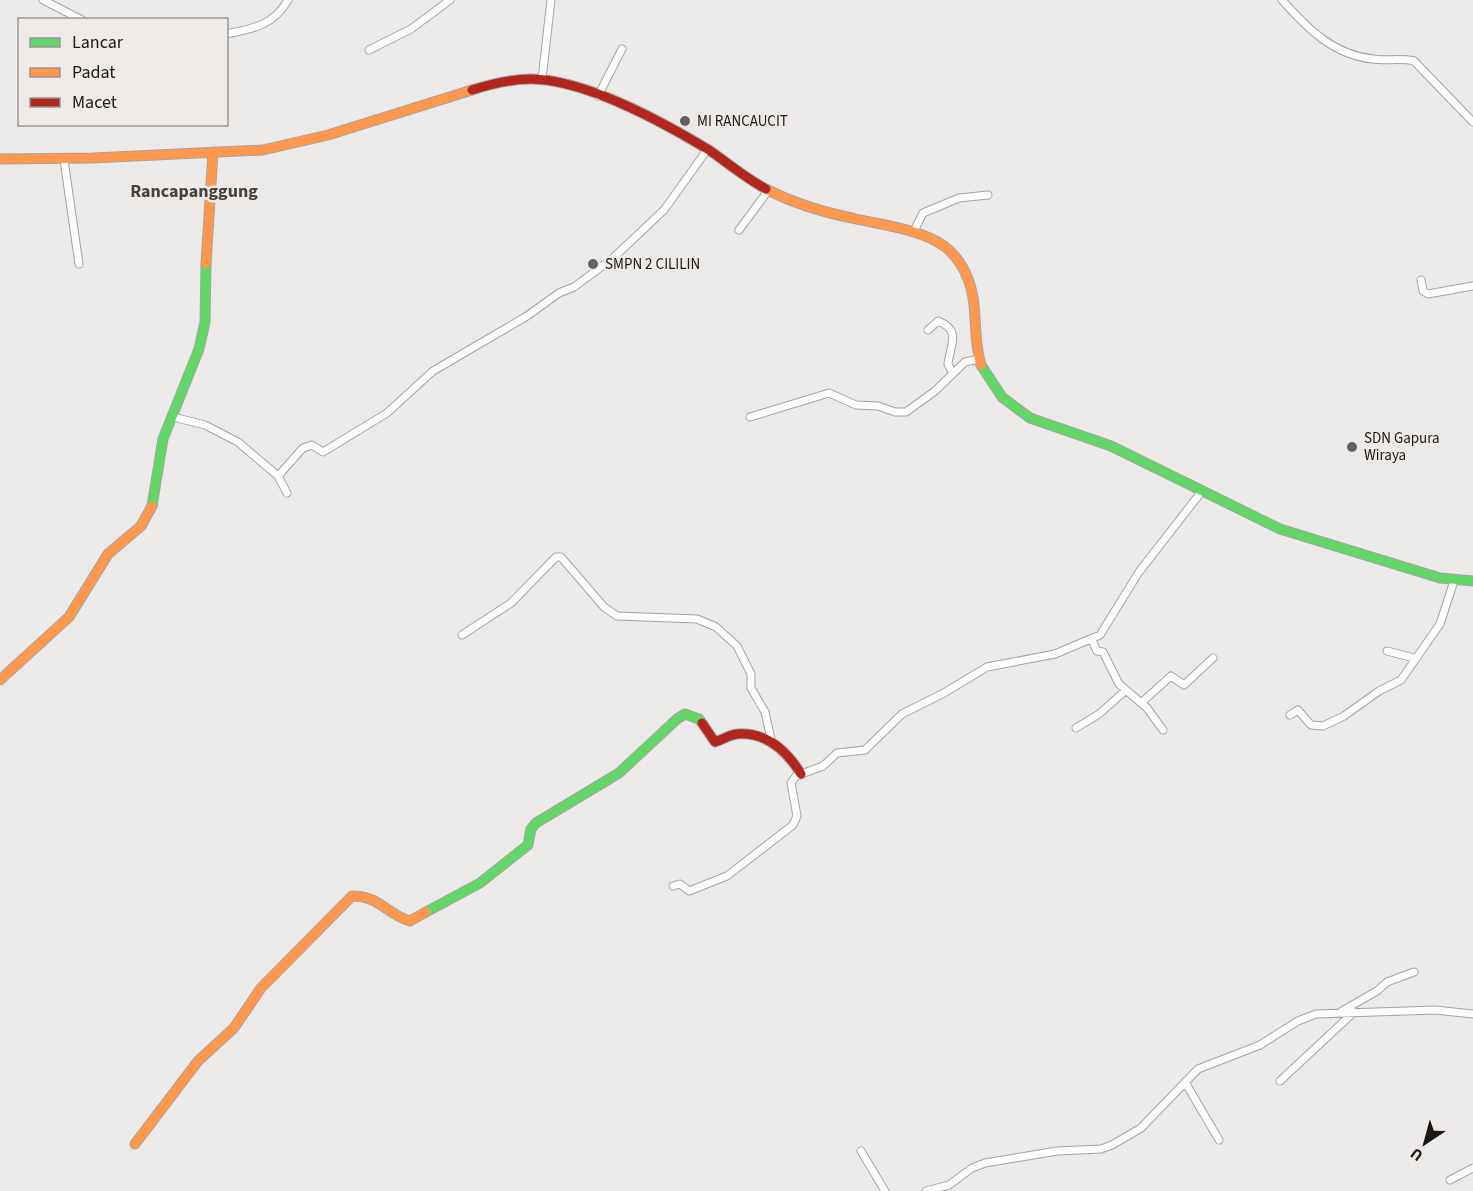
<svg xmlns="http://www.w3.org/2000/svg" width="1473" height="1191" viewBox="0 0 1473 1191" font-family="'Source Sans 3',sans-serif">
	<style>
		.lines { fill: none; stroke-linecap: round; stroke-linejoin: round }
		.street-casing { stroke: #a5a4a3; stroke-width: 9 }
		.fast-casing { stroke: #a5a4a3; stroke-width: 11 }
		.slow-casing { stroke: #a5a4a3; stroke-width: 11 }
		.jam-casing { stroke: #a5a4a3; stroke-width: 11 }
		.street { stroke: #fcfcfc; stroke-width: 7 }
		.fast { stroke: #63d668; stroke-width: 9 }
		.slow { stroke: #ff974d; stroke-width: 9 }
		.jam { stroke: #b3261e; stroke-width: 9 }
		.poi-dot { fill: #646261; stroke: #edeae8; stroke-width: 2 }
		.labels { text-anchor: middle; stroke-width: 5; stroke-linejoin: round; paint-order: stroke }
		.poi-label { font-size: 15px; fill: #1a1918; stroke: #edeae8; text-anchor: start }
		.quarter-label { font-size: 18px; font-weight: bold; fill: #454241; stroke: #edeae8 }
	</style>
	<rect width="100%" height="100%" fill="#eceae9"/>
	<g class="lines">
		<!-- street casing -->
		<g class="street-casing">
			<path id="street" d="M43,0L82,20
				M1282,0C1307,28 1333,55 1373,59C1387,61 1400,58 1414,61L1473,122
				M226,34C253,29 274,25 288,0
				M369,50L411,29L450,0
				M542,79L551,0
				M598,96L622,49
				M64,160L79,264
				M739,230L768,191
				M913,233L923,213L959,198L988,195
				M1421,280L1423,291L1428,294L1473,286
				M928,330L938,321C962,330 950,346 948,364L952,372
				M173,417L205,425L238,442L278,476L303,448L312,445L323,452L387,413L433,371L527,316L559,293L574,287L612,259L664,210L707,150
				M750,417L829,393L856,405L878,406L895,412H906L935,391L965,362L979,359
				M278,476L287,493
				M462,635L511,603L556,557H561L604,607L617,616L697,619L716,627L737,646L751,674V688L765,712L771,739
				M1092,640L1097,651L1103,652L1119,684L1147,708L1163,730
				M1387,651L1414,658
				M1141,703L1171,676L1184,685L1213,658
				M1290,715L1298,710L1311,725L1323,726L1344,716L1379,691L1401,680L1440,624L1454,581
				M1076,728L1099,714L1125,691
				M673,886L680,884L689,891L727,876L793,825L797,816L791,783L796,776L823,766L837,753L865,750L902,714L944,693L987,667L1055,654L1100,635L1139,572L1202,491
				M1342,1011L1377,991L1387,982L1414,972
				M1280,1081L1354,1012
				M1185,1082L1219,1140
				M861,1151L885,1191
				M1450,1180L1473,1168
				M926,1191L949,1185L972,1168L985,1163L1057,1151L1101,1149L1112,1145L1141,1128L1198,1069L1260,1045L1298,1021L1316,1014L1435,1010L1473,1014"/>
		</g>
		<!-- fast casing -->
		<g class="fast-casing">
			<path id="fast" d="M981,365L1002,397L1030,418L1111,446L1280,529L1440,578L1473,581
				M152,506L163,439L199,349L205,322L206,264
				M426,912L480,883L528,845L531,829L536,823L619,773L677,719L685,714L699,719L702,723"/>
		</g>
		<!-- slow casing -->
		<g class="slow-casing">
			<path id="slow" d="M0,159L93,158L263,150L328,135L472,90
				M766,189C793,203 822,212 852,218C881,225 920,229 944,246C955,254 963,266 968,279C979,307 972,337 981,365
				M206,264L213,152
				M0,680L69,617L108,554L141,526L152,506
				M135,1144L198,1061L234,1028L261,988L352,896C380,896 386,914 410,921L426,912"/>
		</g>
		<!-- jam casing -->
		<g class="jam-casing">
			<path id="jam" d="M472,90C491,84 511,79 531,79C587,80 661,121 709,150C728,163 745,178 766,189
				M702,723L715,742C722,740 729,735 737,734C766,732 787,751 801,774"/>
		</g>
		<!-- street -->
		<use href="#street" class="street"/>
		<!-- fast -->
		<use href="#fast" class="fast"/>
		<!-- slow -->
		<use href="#slow" class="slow"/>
		<!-- jam -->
		<use href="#jam" class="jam"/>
	</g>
	<!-- markers -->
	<g class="poi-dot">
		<circle cx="685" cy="121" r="6"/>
		<circle cx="593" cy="264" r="6"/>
		<circle cx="1352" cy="447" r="6"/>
	</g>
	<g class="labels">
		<!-- poi labels -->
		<g class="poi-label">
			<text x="697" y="126">MI RANCAUCIT</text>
			<text x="605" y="269">SMPN 2 CILILIN</text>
			<text x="1364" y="443">SDN Gapura<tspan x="1364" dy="17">Wiraya</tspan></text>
		</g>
		<!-- quarter labels -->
		<g class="quarter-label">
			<text x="194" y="197">Rancapanggung</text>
		</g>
	</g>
	<!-- legend -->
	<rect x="18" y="18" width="210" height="108" fill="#edeae8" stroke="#999695" stroke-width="1.5"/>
	<rect x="30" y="38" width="30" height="9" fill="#63d668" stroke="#999695" stroke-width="1.5"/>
	<text x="72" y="48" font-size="18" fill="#1a1918">Lancar</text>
	<rect x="30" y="68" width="30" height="9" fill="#ff974d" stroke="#999695" stroke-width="1.5"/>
	<text x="72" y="78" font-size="18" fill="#1a1918">Padat</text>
	<rect x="30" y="98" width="30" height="9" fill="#b3261e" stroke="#999695" stroke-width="1.5"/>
	<text x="72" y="108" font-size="18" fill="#1a1918">Macet</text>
	<!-- north arrow -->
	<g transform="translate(1425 1143) rotate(216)" stroke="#edeae8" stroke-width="4.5" paint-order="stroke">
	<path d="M0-4.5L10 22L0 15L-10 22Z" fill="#1a1918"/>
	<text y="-9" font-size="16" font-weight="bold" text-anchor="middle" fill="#1a1918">U</text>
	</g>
</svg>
